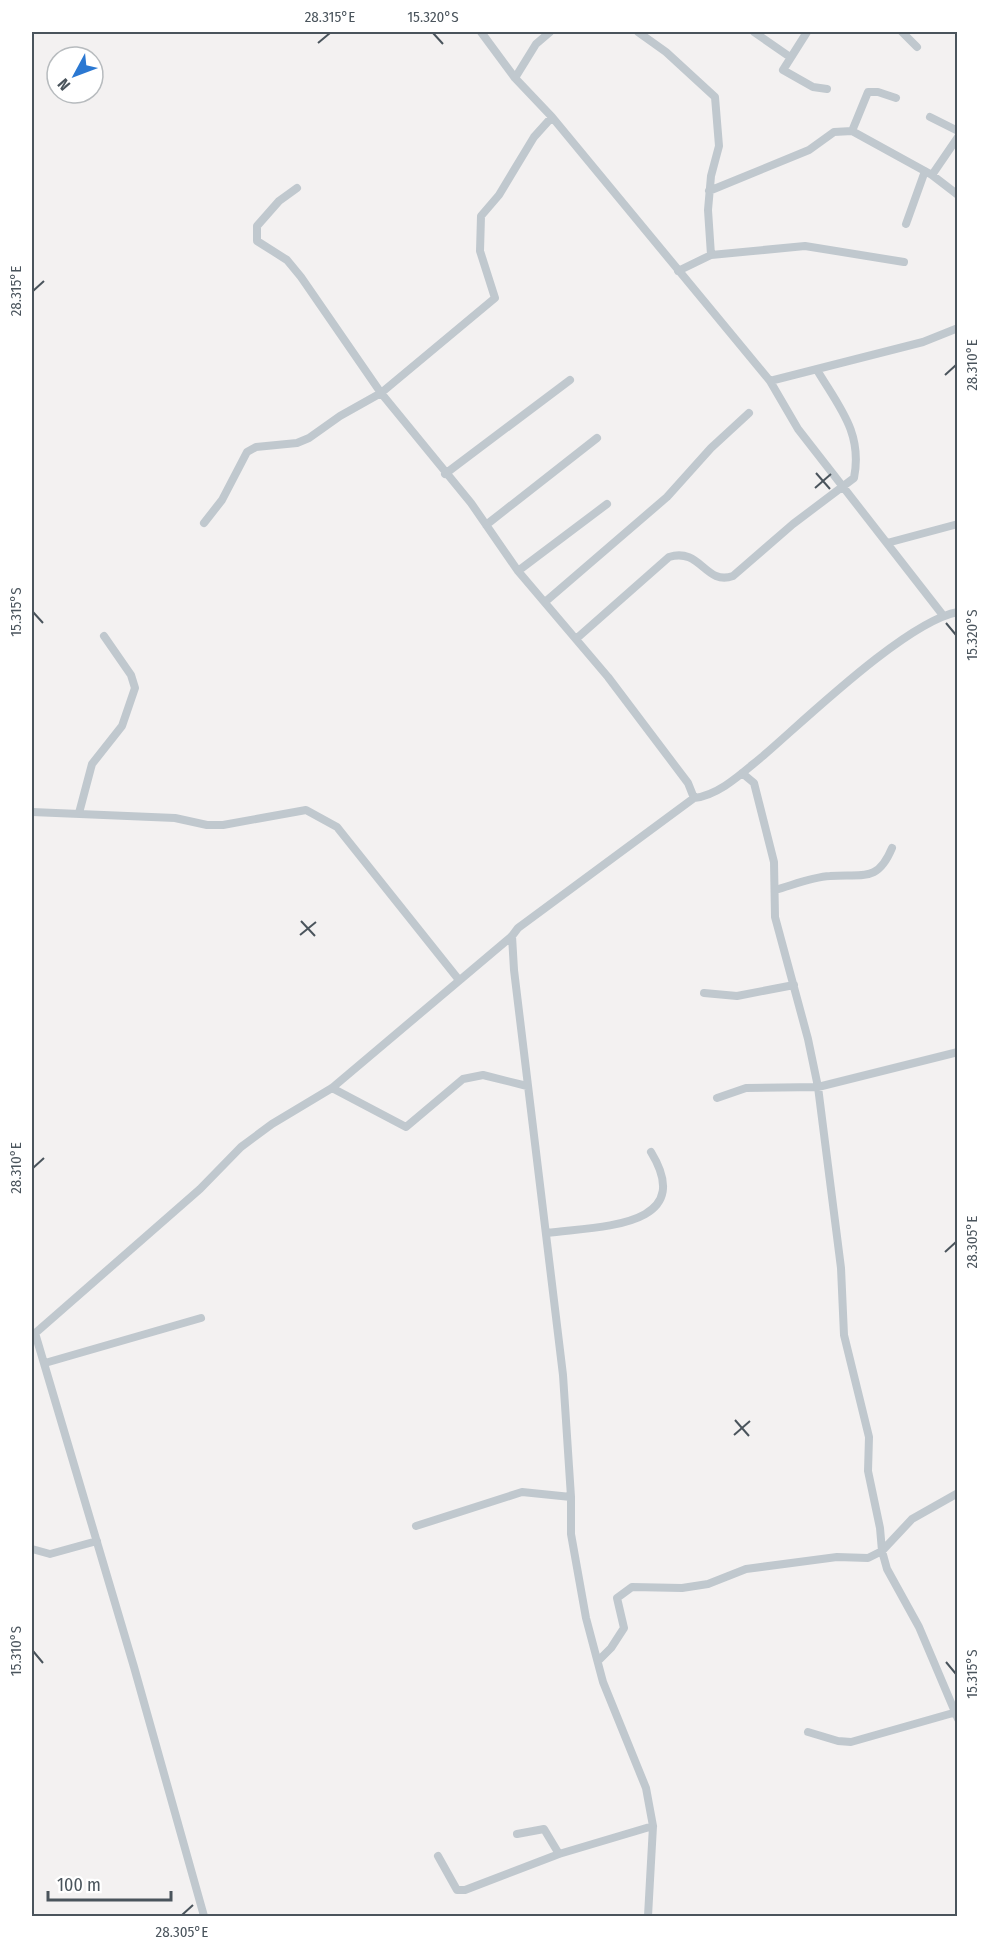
<svg xmlns="http://www.w3.org/2000/svg" width="989" height="1948" viewBox="0 0 989 1948" font-family="'Fira Sans Condensed',sans-serif">
	<style>
		.lines { fill: none; stroke-linecap: round; stroke-linejoin: round }
		.street { stroke: #c0c8ce; stroke-width: 8 }
		.ticks { fill: none; stroke: #4a545c; stroke-width: 2 }
		.neatline { fill: none; stroke: #4a545c; stroke-width: 2 }
		.ticks-label { font-size: 15px; text-anchor: middle; fill: #4a545c }
	</style>
	<rect width="100%" height="100%" fill="#f3f1f1"/>
	<g class="lines">
		<!-- street -->
		<path class="street" d="M481,32L515,78L552,117L770,381L798,429L942,614
			M638,32L666,52L715,97L719,146L711,176L708,210L711,255
			M754,32L790,57
			M807,32L783,70L813,87L827,89
			M902,32L917,47
			M515,78L536,44L550,32
			M930,117L958,131
			M852,131L868,92H878L896,98
			M932,175L958,195
			M297,188L279,201L257,226V241L287,260L301,277L381,393L471,503L518,571L608,677L688,783L694,798
			M709,191L809,150L834,132L852,131L932,175L958,137
			M906,224L925,171
			M678,271L711,255L805,246L904,262
			M770,381L923,342L958,328
			M445,474L570,380
			M204,523L222,500L247,452L256,447L297,443L309,438L340,416L381,393L495,298L480,251L481,216L499,195L534,137L552,117
			M486,525L597,438
			M887,543L958,524
			M518,571L607,504
			M545,602L667,497L711,448L749,413
			M576,639L669,557C701,547 705,586 733,576L793,524L854,478C863,433 839,407 817,370
			M742,773L754,783L774,862L775,917L808,1039L818,1087L841,1268L844,1335L869,1437L868,1471L880,1528L882,1551L887,1569L919,1627L958,1719
			M32,812L175,818L207,825H223L306,810L337,827L459,980
			M79,813L92,764L122,726L135,688L131,675L104,636
			M775,890C793,885 812,877 830,876C862,873 877,884 892,848
			M512,936L514,970L563,1375L571,1497V1534L586,1618L603,1682L646,1788L653,1826L648,1916
			M704,993L737,996L794,985
			M332,1088L406,1127L463,1079L483,1075L527,1086
			M717,1098L746,1088L818,1087L958,1052
			M547,1233C596,1226 698,1229 651,1152
			M35,1333L134,1667L204,1916
			M32,1336L200,1189L241,1147L272,1124L332,1088L512,936L518,928L694,798C720,795 743,772 763,756C806,719 907,621 958,612
			M45,1363L201,1318
			M416,1526L522,1492L571,1497
			M32,1549L50,1554L97,1541
			M598,1661L611,1648L624,1628L617,1598L632,1587L682,1588L708,1584L746,1569L837,1557L868,1558L882,1551L912,1519L958,1493
			M808,1732L838,1741L851,1742L953,1713
			M517,1834L544,1829L559,1854
			M438,1856L457,1890H465L559,1854L653,1826"/>
	</g>
	<!-- ticks -->
	<path class="ticks" d="M433,33L443,44M318,43L330,33M33,291L44,281M945,375L956,365M816,473L830,489M815,488L831,474M33,612L43,623M946,623L956,635M301,921L315,936M300,935L316,922M33,1168L44,1158M945,1252L956,1242M735,1420L749,1436M734,1435L750,1421M33,1651L43,1663M946,1662L956,1674M182,1915L193,1905"/>
	<!-- border -->
	<rect width="989" height="1948" fill="none" stroke="#ffffff" stroke-width="66"/>
	<!-- north arrow -->
	<g transform="translate(75 75) rotate(229)"><circle r="28" fill="#ffffff" stroke="#b7bbbe" stroke-width="1.5"/>
	<path d="M0-4.5L10 22L0 15L-10 22Z" fill="#2b78d2"/>
	<text y="-9" font-size="16" font-weight="bold" text-anchor="middle" fill="#4a545c">N</text>
	</g>
	<!-- scale -->
	<path d="M48 1891v9h123v-9" fill="none" stroke="#4a545c" stroke-width="3"/>
	<text x="57" y="1891" font-size="18" fill="#4a545c" stroke="#ffffff" stroke-width="4.5" paint-order="stroke">100 m</text>
	<rect x="33" y="33" width="923" height="1882" class="neatline"/>
	<g class="ticks-label">
		<text x="330" y="22">28.315°E</text>
		<text x="433" y="22">15.320°S</text>
		<text transform="translate(16 291) rotate(-90)" y="5">28.315°E</text>
		<text transform="translate(972 365) rotate(-90)" y="5">28.310°E</text>
		<text transform="translate(16 612) rotate(-90)" y="5">15.315°S</text>
		<text transform="translate(972 635) rotate(-90)" y="5">15.320°S</text>
		<text transform="translate(16 1168) rotate(-90)" y="5">28.310°E</text>
		<text transform="translate(972 1242) rotate(-90)" y="5">28.305°E</text>
		<text transform="translate(16 1651) rotate(-90)" y="5">15.310°S</text>
		<text transform="translate(972 1674) rotate(-90)" y="5">15.315°S</text>
		<text x="182" y="1937">28.305°E</text>
	</g>
</svg>
